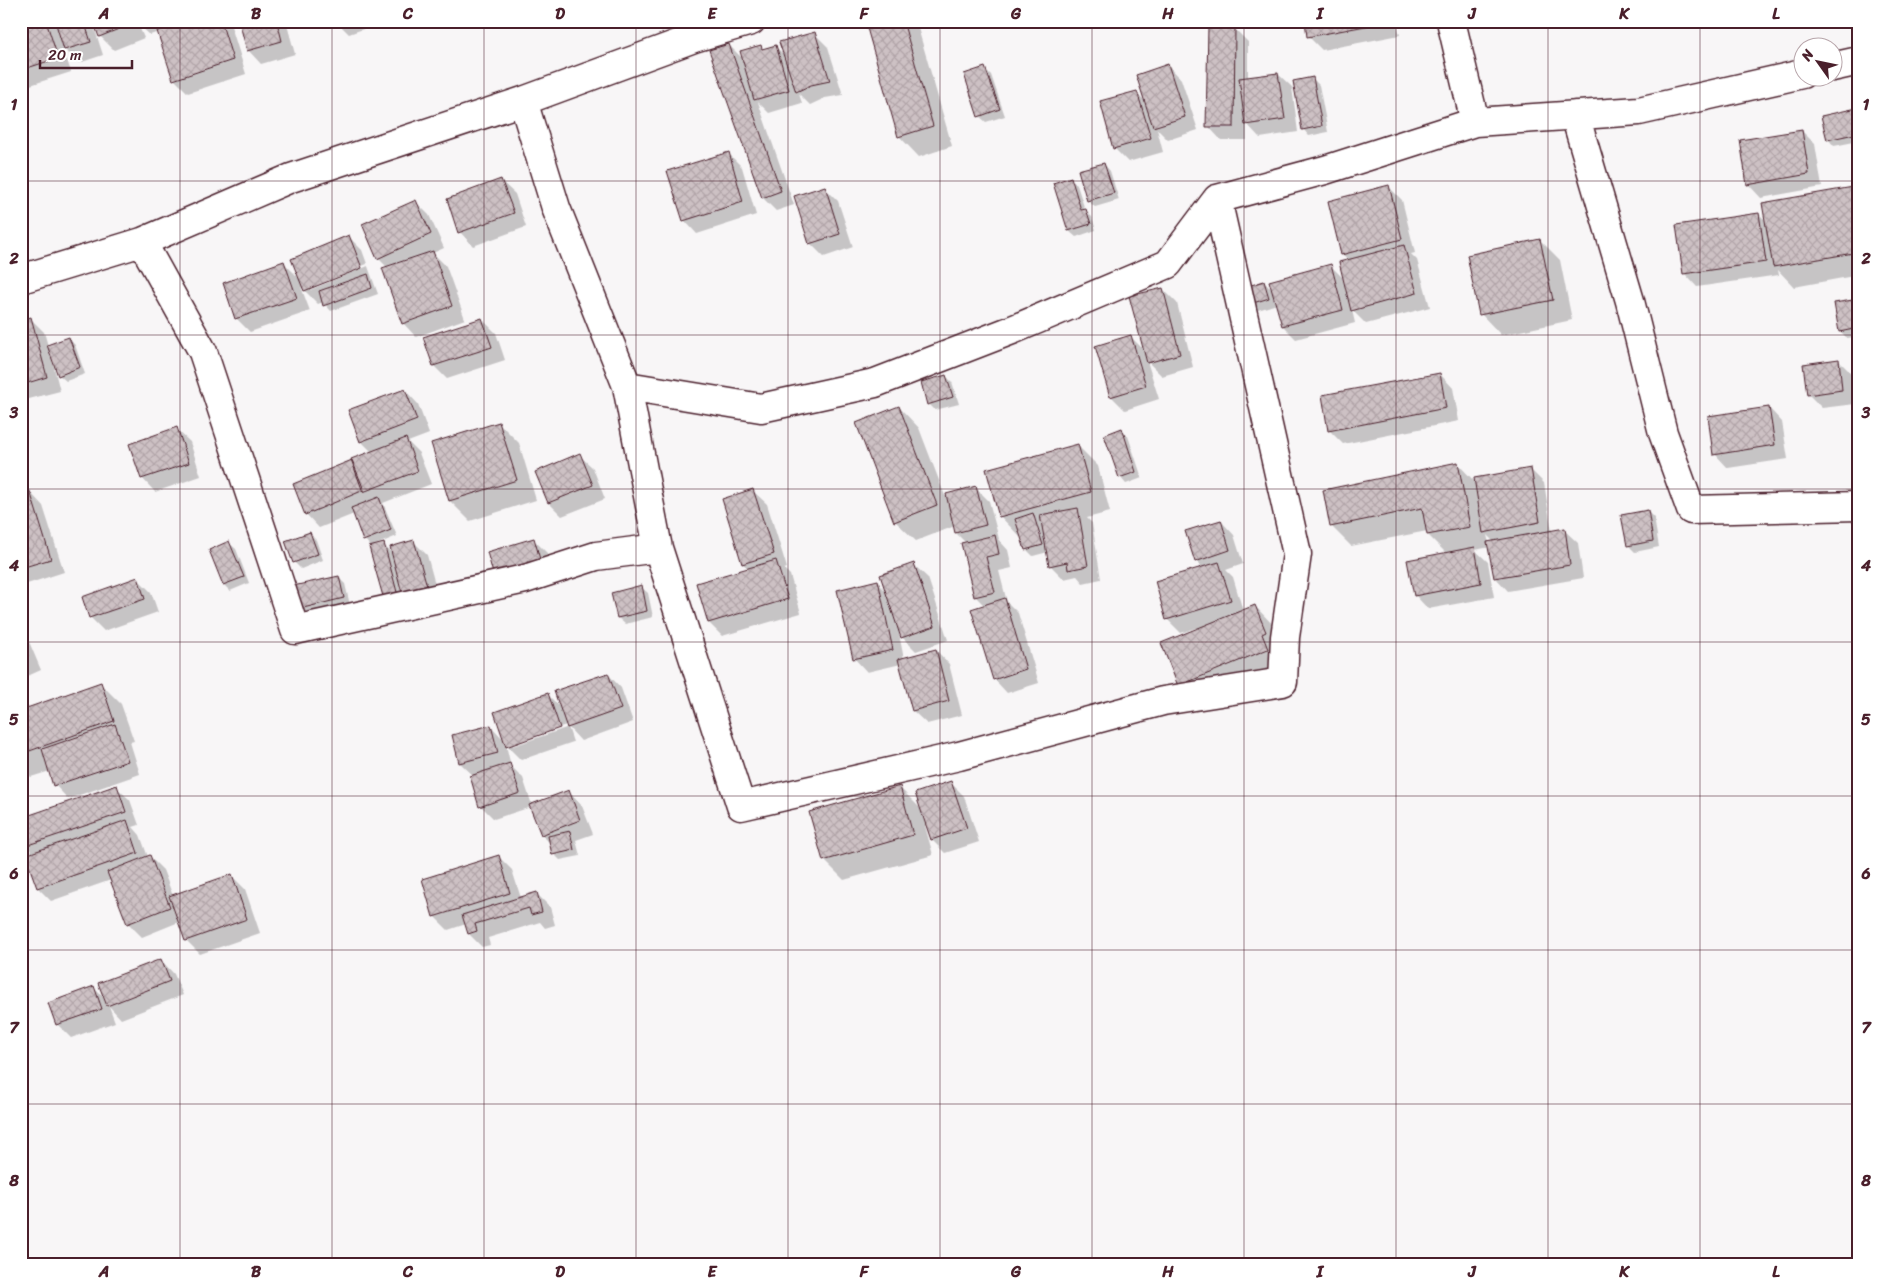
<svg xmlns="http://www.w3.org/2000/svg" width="1880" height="1285" viewBox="0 0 1880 1285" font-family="Sriracha,sans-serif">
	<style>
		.shadow { fill: #0003; fill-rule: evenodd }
		.building { fill: url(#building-cross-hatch); stroke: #4a1f2b }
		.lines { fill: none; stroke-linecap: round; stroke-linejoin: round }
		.minor-casing { stroke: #4a1f2b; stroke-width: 31 }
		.minor { stroke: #fff; stroke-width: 28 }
		.grid { fill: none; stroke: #4a1f2b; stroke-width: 1; stroke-opacity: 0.55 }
		.neatline { fill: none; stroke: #4a1f2b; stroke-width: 2 }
		.grid-label { font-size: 16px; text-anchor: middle; font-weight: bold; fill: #4a1f2b }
	</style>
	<defs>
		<pattern id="building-cross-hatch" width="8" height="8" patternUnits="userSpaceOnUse" patternTransform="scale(1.25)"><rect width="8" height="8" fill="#cdc1c4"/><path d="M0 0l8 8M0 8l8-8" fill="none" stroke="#b2a5a9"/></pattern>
	</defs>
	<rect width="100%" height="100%" fill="#f8f6f7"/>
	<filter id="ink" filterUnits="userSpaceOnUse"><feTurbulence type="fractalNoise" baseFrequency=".02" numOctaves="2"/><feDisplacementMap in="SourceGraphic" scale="10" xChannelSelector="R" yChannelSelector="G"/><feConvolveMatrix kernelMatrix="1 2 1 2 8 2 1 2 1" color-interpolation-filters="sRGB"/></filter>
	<g filter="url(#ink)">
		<!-- shadow -->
		<path class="shadow" d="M21,21H184L185,23L191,21H226L231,26L246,74L188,93L174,79L159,32L150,35L138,24L144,38L114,50L100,36L97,29L95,30L103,55L79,63L63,48L71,72L21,88Z
			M240,21H286L295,54L261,64L248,50Z
			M336,21H386L349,34Z
			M866,21H916L952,146L919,157L899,136Z
			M1307,21H1396L1400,35L1322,50L1309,37Z
			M1235,29L1248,42V78L1278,74L1292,87L1298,132L1260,138L1247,124V140H1221L1208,126Z
			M814,33L828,47L843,95L825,98L810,105L799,94L802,103L769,113L758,102L794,205L776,211L763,198L729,45L744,60L761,46L764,50L775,46L785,56Z
			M1168,65L1181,79L1198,130L1168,140L1157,129L1163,152L1128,162L1115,149L1136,92L1146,102Z
			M985,69L991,75L1005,116L986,122L979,116Z
			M1312,78L1319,85L1328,132L1309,136L1303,129Z
			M1857,110L1859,112V141L1834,146L1828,139Z
			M1802,131L1815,144L1822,187L1761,198L1748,184Z
			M728,153L742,167L756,215L697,234L684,220Z
			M1104,164L1110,171L1119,200L1095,207L1088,201Z
			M1070,179L1077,185L1085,210L1092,217L1096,230L1076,237L1069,231Z
			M501,181L515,194L526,227L473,246L460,232Z
			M1388,186L1402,200L1415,253L1411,254L1417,260L1430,307L1366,324L1352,310L1355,323L1296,339L1283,326L1277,304L1258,310L1251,303L1264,282L1274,292L1330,265L1345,280L1349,261L1342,255L1329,202Z
			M824,187L838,201L853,247L824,257L810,243Z
			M1859,187V275L1794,287L1778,270L1779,275L1697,287L1684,273L1759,214L1767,222Z
			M415,201L429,215L444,248L433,253L446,266L465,319L416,337L403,323L388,268L378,258Z
			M349,237L362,250L378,294L331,311L323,302L318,304L301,287L310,311L250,332L236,318L284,263L300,279ZM367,264L368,266L310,290V287Z
			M1540,240L1560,260L1572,320L1501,335L1481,314Z
			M1163,289L1177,303L1193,367L1162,376L1147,361L1159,399L1125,410L1111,396L1130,336L1145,351Z
			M1859,300V336L1847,338L1840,331Z
			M31,319L44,332L48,346L69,339L75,345L85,374L66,381L59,375L54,359L52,360L60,391L25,400L21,396V322Z
			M482,319L496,333L505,360L447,379L434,366Z
			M1838,360L1852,374L1859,423L1855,404L1822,408L1808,394Z
			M1440,374L1453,388L1459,421L1343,444L1329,430Z
			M946,376L952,382L959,404L935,410L929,404Z
			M405,390L418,404L429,434L408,442L419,453L431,484L383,503L397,536L373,546L374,547L383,545L393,554L414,542L427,555L439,599L417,606L400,589L404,602L391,606L372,548L365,540L354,514L319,528L306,514L373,453L361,441Z
			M899,407L919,428L945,496L976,488L989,501L999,539H998L1008,550L1012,568L999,571L1007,602L1018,613L1039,683L1007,693L994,679L985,606L975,596L966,543L956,533L955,526L916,541L895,521Z
			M1769,408L1782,422L1788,459L1728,468L1715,454Z
			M499,423L519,443L536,500L470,521L450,501L433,443Z
			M176,429L190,442L201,476L155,492L142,478Z
			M1121,430L1128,436L1142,478L1126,484L1120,477Z
			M1077,445L1098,466L1110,512L1087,518L1092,523L1101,579L1083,583L1077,576L1064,579L1050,565L1048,552L1033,556L1026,549L1022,536L1020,537L1000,516Z
			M579,455L593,468L605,499L562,516L549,503Z
			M1457,463L1476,483L1530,469L1544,483L1552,532L1564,530L1578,543L1583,578L1508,591L1495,577L1490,547L1475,550L1488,562L1494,597L1428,609L1415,595L1447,554L1428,535L1427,531L1351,546L1331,526ZM1487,535L1494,542L1489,543Z
			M753,491L767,504L787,568L784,569L790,575L801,613L722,636L709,623L749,569L743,564Z
			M30,492L43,506L64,572L27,584L21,578V495Z
			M1647,511L1654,518L1659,547L1635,552L1628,545Z
			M1221,521L1234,535L1243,564L1226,570L1233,577L1243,611L1255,606L1275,627L1287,669L1179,685L1197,630L1196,628L1181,633L1167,619L1203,568L1196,561Z
			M309,533L316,540L323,560L301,569L294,562Z
			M534,540L547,553L554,577L508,590Z
			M229,543L236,549L249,583L230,591L224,585L211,551Z
			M914,565L928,578L948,640L916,651L899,634L904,659L936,650L949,664L962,715L927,724L913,711L901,664L867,672L854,658L877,582L887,592Z
			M338,577L345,584L350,605L307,615L300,608Z
			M138,579L151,592L158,612L104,631L91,618L84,598Z
			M641,587L648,593L653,617L625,624L618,618Z
			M21,632L27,637L41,670L21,679Z
			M608,674L621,688L633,722L581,741L568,727L573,742L521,760L506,745L511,766L523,778L532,805L569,792L582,806L593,834L576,840L580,856L560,860L554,854L551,844L542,835L531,807L494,819L481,806L474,776L460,763L491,726L505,741L548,695L561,708ZM566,725V728L513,746V743Z
			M100,683L121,704L134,741L130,742L140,774L68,799L55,785L50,771L31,777L21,767V711Z
			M951,783L964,796L979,842L945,853L932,840L927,825L925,826L933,855L844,880L824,860L899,787L922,810Z
			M116,787L130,800L139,825L133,827L140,835L148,857H150L163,870L173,896L231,875L245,889L260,933L200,954L186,940L179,922L142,937L128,923L111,880L51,901L38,888L34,854L26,846Z
			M499,857L512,870L521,898L536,893L550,907L555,925L545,928L540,922L488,938L490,945L482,947L469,934L466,924L448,930L434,916Z
			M161,960L174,974L183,995L121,1019L109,1006L115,1022L71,1038L57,1024L94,988L106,1000Z"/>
		<!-- building -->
		<path class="building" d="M21,21H46L58,58L21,70Z
			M55,21H84L91,42L64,50Z
			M93,21H130L131,24L99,37Z
			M187,21H221L233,60L173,80L157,31Z
			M239,21H277L282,41L247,51Z
			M865,21H903L933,126L898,137Z
			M1305,21H1387V22L1307,37Z
			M1208,27H1235L1234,127H1206Z
			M815,32L830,81L811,85L796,92L779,42Z
			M729,44L781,191L762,198L709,50Z
			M761,45L762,49L776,45L789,90L754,100L740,51Z
			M1168,64L1185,117L1153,127L1136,75Z
			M985,67L1000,109L978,117L964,74Z
			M1278,73L1285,119L1245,125L1239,78Z
			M1313,77L1322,126L1302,130L1293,81Z
			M1137,91L1151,138L1113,149L1100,101Z
			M1857,108L1859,133L1827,140L1821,116Z
			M1802,130L1809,174L1747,185L1740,140Z
			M729,152L743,202L683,221L667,171Z
			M1104,163L1114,193L1087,201L1078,170Z
			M1071,177L1081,210L1086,209L1091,224L1068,231L1053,183Z
			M501,179L514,213L458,233L447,199Z
			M1389,185L1402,239L1341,255L1328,201Z
			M825,186L840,234L809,244L794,196Z
			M1859,186V252L1773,267L1762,203Z
			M416,200L431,234L377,259L362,224Z
			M1759,213L1766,262L1683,274L1676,225Z
			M349,235L362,268L304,291L291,259Z
			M1540,239L1553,300L1479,315L1467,255Z
			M1404,245L1417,293L1351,311L1339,262Z
			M433,251L452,306L402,324L382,268Z
			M284,261L297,298L235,319L223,283Z
			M1331,264L1343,310L1282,326L1269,281Z
			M368,274L372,288L323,306L319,291Z
			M1264,281L1269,298L1250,304L1245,287Z
			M1163,288L1180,354L1147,363L1129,296Z
			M1859,299V328L1839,332L1834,303Z
			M31,317L47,377L21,385V320Z
			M482,318L492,347L433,366L423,337Z
			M1131,335L1146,386L1110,397L1095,346Z
			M69,337L80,367L58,376L47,345Z
			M1839,359L1842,390L1807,395L1803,364Z
			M1440,373L1446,408L1328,431L1322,395Z
			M946,375L953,397L927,405L921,382Z
			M405,389L417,420L360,442L348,410Z
			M1859,403V430L1854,404Z
			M899,406L937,505L894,522L856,423Z
			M1769,407L1775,445L1713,455L1708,416Z
			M499,422L517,480L449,501L431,443Z
			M177,427L189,463L141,479L129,444Z
			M1122,428L1136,472L1119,478L1104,435Z
			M406,438L418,471L363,492L351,459Z
			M1078,444L1091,492L999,517L986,469Z
			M580,453L593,485L548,503L535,472Z
			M352,460L364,490L305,515L293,484Z
			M1458,462L1470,527L1427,535L1422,508L1330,527L1323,490Z
			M1531,468L1540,522L1483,533L1474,478Z
			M976,486L986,525L955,533L946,494Z
			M753,489L774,554L742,564L722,499Z
			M30,491L51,559L21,568V493Z
			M379,497L391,530L363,541L351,508Z
			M1078,508L1088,566L1068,570L1067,562L1049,566L1040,515Z
			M1648,510L1653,541L1627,546L1621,515Z
			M1033,513L1043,545L1025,550L1015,519Z
			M1221,520L1230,550L1195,562L1185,531Z
			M1565,528L1570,565L1494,578L1487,542Z
			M310,532L318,554L293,563L285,541Z
			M995,535L999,554L986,557L995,592L974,597L961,543Z
			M534,538L541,563L494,577L487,552Z
			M414,540L427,586L402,593L390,547Z
			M229,541L244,577L223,585L209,550Z
			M384,543L398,596L384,600L369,547Z
			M1475,547L1481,583L1414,596L1407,560Z
			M776,560L788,599L708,623L696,583Z
			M1219,562L1231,600L1166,620L1155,581Z
			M914,563L935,626L901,638L880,575Z
			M339,576L344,598L299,609L293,586Z
			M138,577L145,599L89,618L82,597Z
			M878,580L893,650L853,659L837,590Z
			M642,585L647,611L617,618L611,593Z
			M1005,598L1026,669L993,680L971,609Z
			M1255,605L1266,632L1262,634L1268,649L1178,686L1161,643Z
			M21,640L28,656L21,660Z
			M936,649L949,701L912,711L898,659Z
			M608,673L621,709L567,728L554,691Z
			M101,682L114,721L21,754V710Z
			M548,693L560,728L506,747L494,712Z
			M115,724L128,761L53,786L42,749Z
			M491,725L498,753L459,763L452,735Z
			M510,763L520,793L479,807L470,776Z
			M951,781L967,828L931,840L915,793Z
			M117,785L126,812L25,846L21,836V818Z
			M900,786L913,835L823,861L809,812Z
			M569,790L580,820L541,835L529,805Z
			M127,820L138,853L37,888L25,855Z
			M570,831L574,850L552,855L548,836Z
			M150,855L170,907L127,924L107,872Z
			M499,855L510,893L433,917L422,879Z
			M232,874L247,919L185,941L169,896Z
			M537,892L542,912L531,915L529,908L475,924L477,931L468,934L462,915Z
			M161,959L170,981L107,1006L98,983Z
			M94,986L102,1009L56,1025L48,1003Z"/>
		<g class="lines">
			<!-- minor casing -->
			<g class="minor-casing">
				<path id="minor" d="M694,38L751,21
					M1832,67L1859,61
					M523,101L291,178L142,242L203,352L295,630L525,579L596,556L658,548L627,386L761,408L875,383L1012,330L1168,264L1217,199L1325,170L1475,122L1451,21
					M1575,115L1630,301L1663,433L1691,510L1859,506
					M1475,122L1639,111L1802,74
					M21,279L142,242
					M627,386L556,208L523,101L694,38L688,21
					M658,548L741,806L959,756L1163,701L1283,682L1285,637L1297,554L1217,199"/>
			</g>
			<!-- minor -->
			<use href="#minor" class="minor"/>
		</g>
	</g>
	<!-- grid -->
	<path class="grid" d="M180,21V1264M332,21V1264M484,21V1264M636,21V1264M788,21V1264M940,21V1264M1092,21V1264M1244,21V1264M1396,21V1264M1548,21V1264M1700,21V1264M21,181H1859M21,335H1859M21,489H1859M21,642H1859M21,796H1859M21,950H1859M21,1104H1859"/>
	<!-- margin -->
	<rect width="1880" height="1285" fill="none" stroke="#fff" stroke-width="55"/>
	<!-- north arrow -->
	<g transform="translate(1818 62) rotate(303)"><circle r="24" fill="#ffffff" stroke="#b7a5aa"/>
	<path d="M0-4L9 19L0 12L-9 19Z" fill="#4a1f2b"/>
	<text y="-8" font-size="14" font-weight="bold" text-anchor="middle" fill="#4a1f2b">N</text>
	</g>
	<!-- scale -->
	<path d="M40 60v8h92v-8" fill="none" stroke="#4a1f2b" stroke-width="2.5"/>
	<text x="48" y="60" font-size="15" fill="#4a1f2b" stroke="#ffffff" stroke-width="4" paint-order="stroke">20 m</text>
	<rect x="28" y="28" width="1824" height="1230" class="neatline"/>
	<g class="grid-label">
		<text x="104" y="19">A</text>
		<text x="256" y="19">B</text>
		<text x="408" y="19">C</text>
		<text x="560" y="19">D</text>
		<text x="712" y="19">E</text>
		<text x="864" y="19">F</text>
		<text x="1016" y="19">G</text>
		<text x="1168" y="19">H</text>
		<text x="1320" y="19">I</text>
		<text x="1472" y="19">J</text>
		<text x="1624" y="19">K</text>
		<text x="1776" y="19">L</text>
		<text x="14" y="110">1</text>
		<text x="1866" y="110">1</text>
		<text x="14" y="264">2</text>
		<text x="1866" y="264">2</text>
		<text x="14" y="418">3</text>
		<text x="1866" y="418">3</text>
		<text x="14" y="571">4</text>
		<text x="1866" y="571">4</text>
		<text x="14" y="725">5</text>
		<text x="1866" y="725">5</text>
		<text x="14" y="879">6</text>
		<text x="1866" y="879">6</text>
		<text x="14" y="1033">7</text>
		<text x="1866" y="1033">7</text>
		<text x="14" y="1186">8</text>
		<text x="1866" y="1186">8</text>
		<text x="104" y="1277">A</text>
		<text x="256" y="1277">B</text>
		<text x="408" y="1277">C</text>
		<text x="560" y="1277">D</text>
		<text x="712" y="1277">E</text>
		<text x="864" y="1277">F</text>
		<text x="1016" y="1277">G</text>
		<text x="1168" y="1277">H</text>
		<text x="1320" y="1277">I</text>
		<text x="1472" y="1277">J</text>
		<text x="1624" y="1277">K</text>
		<text x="1776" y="1277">L</text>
	</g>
</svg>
